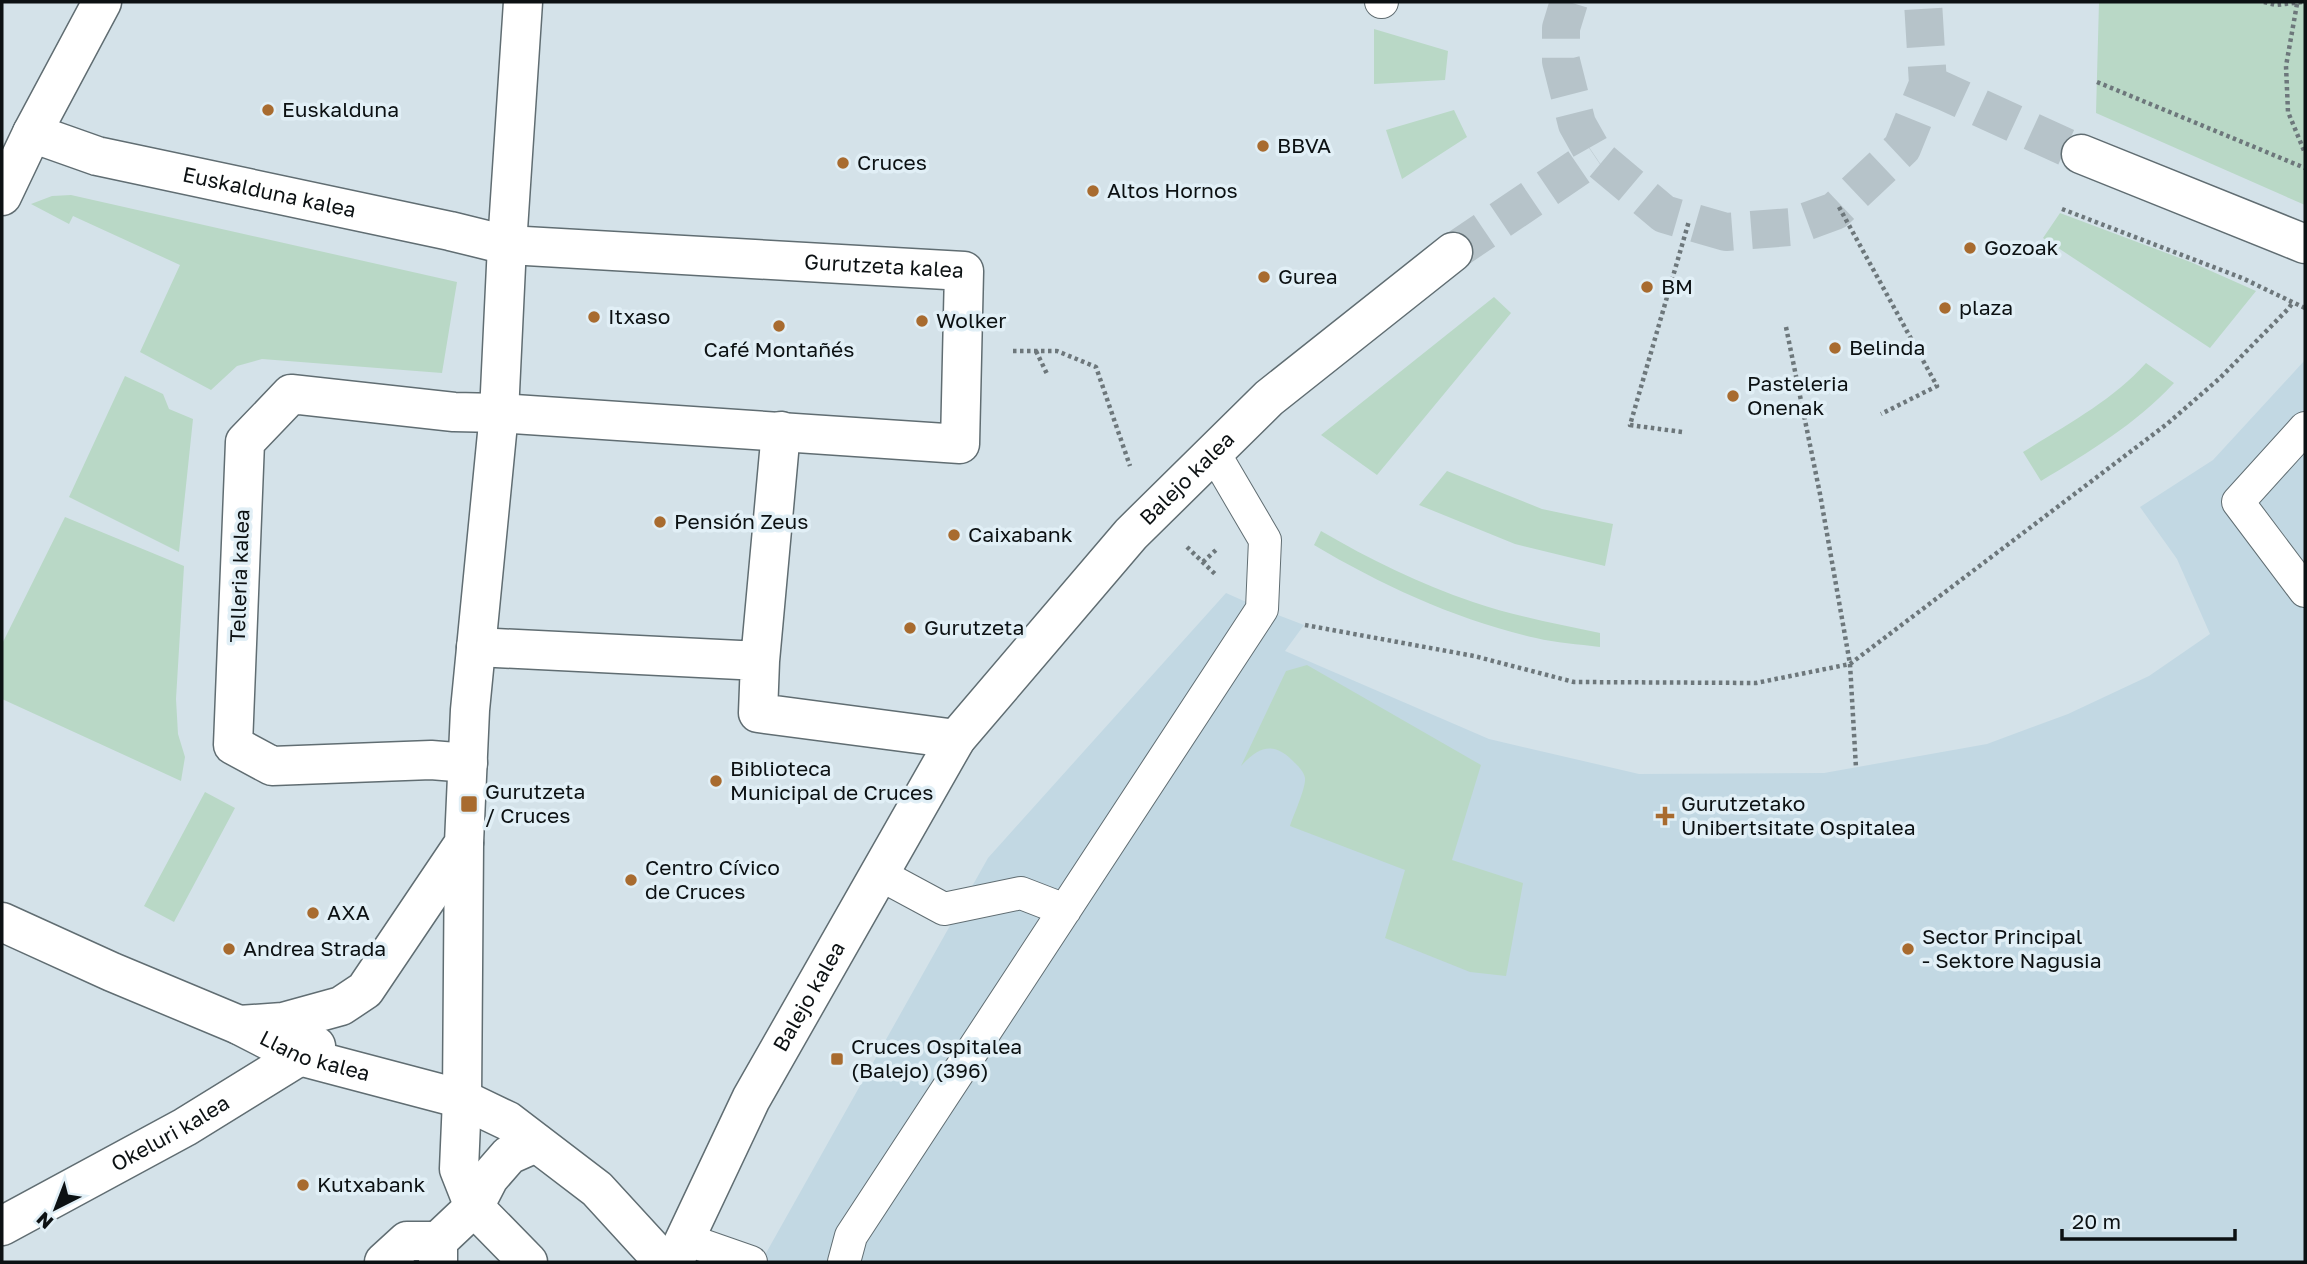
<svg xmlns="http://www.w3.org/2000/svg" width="2307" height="1264" viewBox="0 0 2307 1264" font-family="'Golos Text',sans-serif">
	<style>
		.built { fill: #c2d8e3 }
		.green { fill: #b9d8c6 }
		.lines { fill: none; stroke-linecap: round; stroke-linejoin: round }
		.minor-tunnel { stroke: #b6c3c9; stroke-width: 38; stroke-dasharray: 38 19; stroke-linecap: butt }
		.service-casing { stroke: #606d72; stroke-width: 34 }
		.pedestrian-casing { stroke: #606d72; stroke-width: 41 }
		.minor-casing { stroke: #606d72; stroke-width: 41 }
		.path { stroke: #6d777b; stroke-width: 4.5; stroke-dasharray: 3.5 3.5; stroke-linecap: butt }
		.service { stroke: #fff; stroke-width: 32 }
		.pedestrian { stroke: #fff; stroke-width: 38 }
		.minor { stroke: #fff; stroke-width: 38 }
		.poi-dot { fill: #a86b2f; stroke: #e1eff6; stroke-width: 2.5 }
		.labels { text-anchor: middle; stroke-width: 7; stroke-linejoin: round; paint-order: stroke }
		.poi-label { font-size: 21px; fill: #0c1113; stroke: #e1eff6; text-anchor: start }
		.street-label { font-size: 21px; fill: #0c1113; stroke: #e1eff6 }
	</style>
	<rect width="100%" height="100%" fill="#d4e2e9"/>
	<!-- built -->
	<path class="built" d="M2305,360V1262H761L988,858L1226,593L1262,609L1304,625L1285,651L1489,739L1639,774L1824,773L1987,744L2068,714L2149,676L2210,634L2177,559L2140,507L2213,460Z"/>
	<!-- green -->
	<path class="green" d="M2099,2H2305V205L2096,113Z
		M1374,29L1448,51L1445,80L1374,84Z
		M1454,110L1467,137L1402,179L1386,130Z
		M71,195L457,282L442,373L262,359L237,366L211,390L140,352L180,265L73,216L69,224L31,204L52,196Z
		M2060,213L2193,263L2256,291L2210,348L2043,238Z
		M1494,297L1511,313L1377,475L1321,435Z
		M2146,363L2174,383C2136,424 2089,452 2041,481L2023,452C2066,425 2112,401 2146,363Z
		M125,376L163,394L169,409L193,419L179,552L69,497Z
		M1447,471L1542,509L1613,524L1605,566L1515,544L1419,505Z
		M65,517L184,566L176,699L178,734L185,757L181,781L2,699V644Z
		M1321,531C1369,559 1420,584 1473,602C1514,616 1557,624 1600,633V647C1578,644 1556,643 1536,638C1457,620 1383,586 1314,545Z
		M1307,665L1481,765L1452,860L1523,883L1506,976L1470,972L1385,938L1405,870L1290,826C1294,814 1306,788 1305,778C1304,772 1299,767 1296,764C1275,741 1260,745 1241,766L1286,671Z
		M205,792L235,808L174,922L144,906Z"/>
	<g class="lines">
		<!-- minor-tunnel -->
		<path class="minor-tunnel" d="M1569,2L1561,28V61L1577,124L1595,156L1664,214L1726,232L1791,227L1835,211L1902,148L1928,84L1923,2
			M1928,84L2081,154
			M1453,252L1595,156"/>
		<!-- service casing -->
		<g class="service-casing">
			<path id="service" d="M1381,2H1382
				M2305,428L2238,502L2305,591
				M879,874L944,909L1021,893L1065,910
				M685,1239L751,1262
				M844,1262L851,1236L1262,609L1265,540L1214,453"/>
		</g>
		<!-- pedestrian casing -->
		<g class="pedestrian-casing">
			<path id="pedestrian" d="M781,431L760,661L758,713L956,739
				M476,647L760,661"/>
		</g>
		<!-- minor casing -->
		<g class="minor-casing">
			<g id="minor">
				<path id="s1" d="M32,133L97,156L450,231L507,245L964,271L960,444L499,413L454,412L291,394L245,442L233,745L272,766L431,760L468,763"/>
				<path d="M2081,154L2305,244"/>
				<path d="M2,196L32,133L102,2"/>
				<path d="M464,843L462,1099L459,1169L474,1207L528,1262"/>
				<path id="s2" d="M2,922L112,972L239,1025L299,1056L462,1099L508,1121L597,1189L664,1262"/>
				<path d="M239,1025L283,1022L341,1006L365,990L464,843L470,710L499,413L507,245L523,2"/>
				<path id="s3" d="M2,1226L185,1127L316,1046"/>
				<path d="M384,1262L407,1241H438"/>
				<path d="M438,1262V1241L474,1207L489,1178L509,1155L536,1143"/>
				<path id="s4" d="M674,1262L751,1099L956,739L1131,534L1269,398L1453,252"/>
			</g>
		</g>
		<!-- path -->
		<path class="path" d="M2264,2L2276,5L2302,2
			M2297,4L2286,66L2288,112L2305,153
			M2097,82L2305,168
			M1839,207L1937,386L1881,414
			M2062,209L2242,278L2305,308
			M1786,327L1820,494L1850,664L1856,768
			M1013,351H1057L1096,367L1130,466
			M1036,351L1048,376
			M1682,432L1630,425L1689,221
			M1187,547L1216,575
			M1203,562L1217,549
			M1305,625L1474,656L1574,682L1756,683L1850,664L2167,424L2220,378L2289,308L2293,302"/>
		<!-- service -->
		<use href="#service" class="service"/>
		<!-- pedestrian -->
		<use href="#pedestrian" class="pedestrian"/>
		<!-- minor -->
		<use href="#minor" class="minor"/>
	</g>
	<!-- markers -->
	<g class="poi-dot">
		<circle cx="268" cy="110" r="7"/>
		<circle cx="1263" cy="146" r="7"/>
		<circle cx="843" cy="163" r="7"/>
		<circle cx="1093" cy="191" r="7"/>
		<circle cx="1970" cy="248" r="7"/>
		<circle cx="1264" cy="277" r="7"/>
		<circle cx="1647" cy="287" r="7"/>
		<circle cx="1945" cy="308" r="7"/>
		<circle cx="594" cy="317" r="7"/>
		<circle cx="922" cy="321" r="7"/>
		<circle cx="779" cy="326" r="7"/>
		<circle cx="1835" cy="348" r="7"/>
		<circle cx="1733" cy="396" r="7"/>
		<circle cx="660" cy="522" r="7"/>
		<circle cx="954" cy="535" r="7"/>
		<circle cx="910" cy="628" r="7"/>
		<circle cx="716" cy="781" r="7"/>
		<rect x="460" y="795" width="18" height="18" rx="3.5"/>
		<path d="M1661.5 805.5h7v7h7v7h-7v7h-7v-7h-7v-7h7z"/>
		<circle cx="631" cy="880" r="7"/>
		<circle cx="313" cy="913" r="7"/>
		<circle cx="229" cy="949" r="7"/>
		<circle cx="1908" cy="949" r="7"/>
		<rect x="830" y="1052" width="14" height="14" rx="3.5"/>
		<circle cx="303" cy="1185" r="7"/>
	</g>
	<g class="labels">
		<!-- poi labels -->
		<g class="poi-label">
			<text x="282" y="117">Euskalduna</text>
			<text x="1277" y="153">BBVA</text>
			<text x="857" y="170">Cruces</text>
			<text x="1107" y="198">Altos Hornos</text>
			<text x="1984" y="255">Gozoak</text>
			<text x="1278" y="284">Gurea</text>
			<text x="1661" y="294">BM</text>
			<text x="1959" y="315">plaza</text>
			<text x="608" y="324">Itxaso</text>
			<text x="936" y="328">Wolker</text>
			<text x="1849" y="355">Belinda</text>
			<text x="779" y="357" text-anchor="middle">Café Montañés</text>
			<text x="1747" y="391">Pasteleria<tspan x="1747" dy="24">Onenak</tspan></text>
			<text x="674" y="529">Pensión Zeus</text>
			<text x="968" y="542">Caixabank</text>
			<text x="924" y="635">Gurutzeta</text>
			<text x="730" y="776">Biblioteca<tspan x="730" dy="24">Municipal de Cruces</tspan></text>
			<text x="485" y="799">Gurutzeta<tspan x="485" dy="24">/ Cruces</tspan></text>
			<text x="1681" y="811">Gurutzetako<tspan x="1681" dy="24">Unibertsitate Ospitalea</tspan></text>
			<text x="645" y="875">Centro Cívico<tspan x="645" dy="24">de Cruces</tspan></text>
			<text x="327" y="920">AXA</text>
			<text x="1922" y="944">Sector Principal<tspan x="1922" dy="24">- Sektore Nagusia</tspan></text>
			<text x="243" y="956">Andrea Strada</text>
			<text x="851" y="1054">Cruces Ospitalea<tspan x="851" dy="24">(Balejo) (396)</tspan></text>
			<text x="317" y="1192">Kutxabank</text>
		</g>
		<!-- street labels -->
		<g class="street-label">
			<text dy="7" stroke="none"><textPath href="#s1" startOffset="245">Euskalduna kalea</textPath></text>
			<text dy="7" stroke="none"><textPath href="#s1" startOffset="866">Gurutzeta kalea</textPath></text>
			<text dy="7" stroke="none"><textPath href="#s4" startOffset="943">Balejo kalea</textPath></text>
			<text transform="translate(240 576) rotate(-88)" y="7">Telleria kalea</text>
			<text dy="7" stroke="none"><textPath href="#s4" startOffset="298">Balejo kalea</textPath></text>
			<text dy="7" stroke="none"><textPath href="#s2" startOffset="341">Llano kalea</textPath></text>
			<text dy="7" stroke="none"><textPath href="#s3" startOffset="192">Okeluri kalea</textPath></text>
		</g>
	</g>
	<!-- border -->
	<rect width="2307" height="1264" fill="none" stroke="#0c1113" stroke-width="7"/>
	<!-- north arrow -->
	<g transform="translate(56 1208) rotate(222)" stroke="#e1eff6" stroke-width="5" paint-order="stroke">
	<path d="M0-5L12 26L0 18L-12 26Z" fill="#0c1113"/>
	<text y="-10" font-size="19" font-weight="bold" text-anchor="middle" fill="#0c1113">N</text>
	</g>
	<!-- scale -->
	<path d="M2062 1229v10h173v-10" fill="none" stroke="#0c1113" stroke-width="3.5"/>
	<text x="2072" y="1229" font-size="21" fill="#0c1113" stroke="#e1eff6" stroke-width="5" paint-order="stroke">20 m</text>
</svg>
